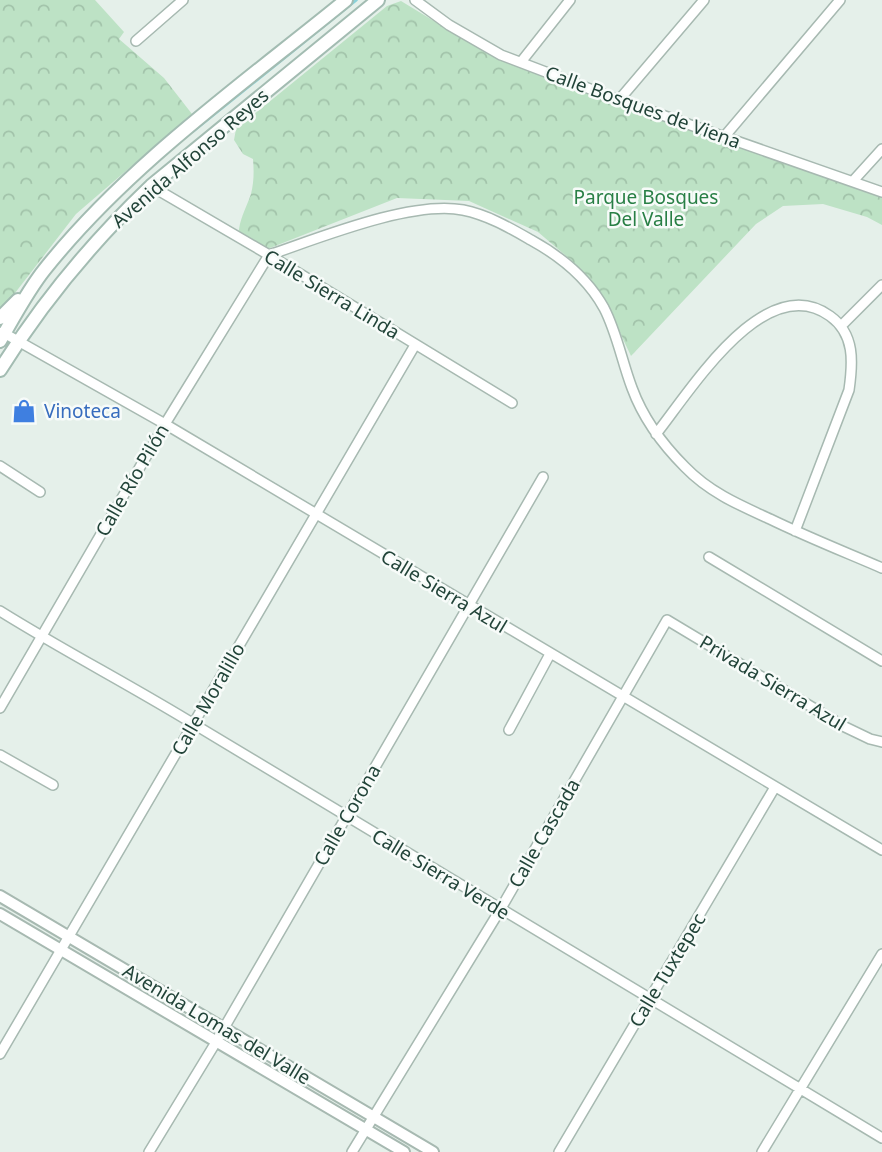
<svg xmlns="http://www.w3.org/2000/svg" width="882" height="1152" viewBox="0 0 882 1152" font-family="'Noto Sans',sans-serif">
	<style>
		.park { fill: url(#park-crowns) }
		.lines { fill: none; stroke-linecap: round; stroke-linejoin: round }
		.stream { stroke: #8ad1d8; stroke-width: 3.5 }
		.minor-casing { stroke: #a7b9b1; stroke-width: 12 }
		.tertiary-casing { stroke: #a7b9b1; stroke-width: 14 }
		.secondary-casing { stroke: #a3bcb2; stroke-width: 16 }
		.minor { stroke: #fff; stroke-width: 9 }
		.tertiary { stroke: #fff; stroke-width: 10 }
		.secondary { stroke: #fff; stroke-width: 12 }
		.labels { text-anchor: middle; stroke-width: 5; stroke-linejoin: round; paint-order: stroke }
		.street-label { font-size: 19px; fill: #224439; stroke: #f7fbf9 }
		.park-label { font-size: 19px; fill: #287f45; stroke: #f7fbf9 }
		.shop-label { font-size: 19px; fill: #366cbe; stroke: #f7fbf9; text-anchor: start }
	</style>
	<defs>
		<pattern id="park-crowns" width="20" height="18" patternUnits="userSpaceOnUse" patternTransform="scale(1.75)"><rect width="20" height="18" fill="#bde2c5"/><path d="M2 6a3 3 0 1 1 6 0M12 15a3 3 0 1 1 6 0" fill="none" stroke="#a2c3aa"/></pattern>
	</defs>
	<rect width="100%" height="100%" fill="#e5f0ea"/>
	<!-- park -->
	<path class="park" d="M0,0H95L124,32L119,39L164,78L192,114L76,214L5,306L0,309Z
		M401,1L490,55L567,86L882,198V225L867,217L823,204L783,206L756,224L631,356L604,299L572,261L538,232L469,201L397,198L265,250L239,239C237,223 246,209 251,194C254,182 254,171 253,159L243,154L234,140L236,129L387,6Z"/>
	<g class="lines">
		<!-- stream -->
		<path class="stream" d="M193,131L356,0"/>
		<!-- minor casing -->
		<g class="minor-casing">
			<path id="minor" d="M415,0L449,25L501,55L619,100L882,192
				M136,41L183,0
				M521,62L570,0
				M619,100L704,0
				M724,137L840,0
				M853,181L882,149
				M151,186L269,255L512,403
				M842,325L882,285
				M2,332L165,424L882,850
				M656,434C691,390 765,269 830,316C855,334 853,362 849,390L795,531
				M0,466L40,492
				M709,557L882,661
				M0,611C64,651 132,686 197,726C425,863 652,1002 882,1138
				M0,708L165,424L269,255C319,238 412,200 463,210C488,215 510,228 531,240C560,256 588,279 604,308C617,333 622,362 632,388C643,418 663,445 685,467C709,492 739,505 770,519C807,537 845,552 882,568
				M509,730L550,654
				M0,755L53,785
				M0,1054L415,345
				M149,1152L213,1047L543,477
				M352,1152L500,910L667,620L845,727L870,739L882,742
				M559,1152L775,787
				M762,1152L882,954"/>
		</g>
		<!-- tertiary casing -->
		<g class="tertiary-casing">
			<path id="tertiary" d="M0,896L433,1152
				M0,914L404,1152"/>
		</g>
		<!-- secondary casing -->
		<g class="secondary-casing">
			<path id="secondary" d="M0,318L18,300
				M0,341C14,317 28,290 45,269C128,165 243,84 346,0
				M0,370C43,301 92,242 151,186L378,0"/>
		</g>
		<!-- minor -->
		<use href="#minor" class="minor"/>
		<!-- tertiary -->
		<use href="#tertiary" class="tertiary"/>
		<!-- secondary -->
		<use href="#secondary" class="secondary"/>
	</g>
	<!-- icons -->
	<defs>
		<g id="shop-bare" transform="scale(1.89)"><path d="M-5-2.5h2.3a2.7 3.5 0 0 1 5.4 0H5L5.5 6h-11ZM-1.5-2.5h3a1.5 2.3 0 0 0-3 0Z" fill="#3f7fe0" stroke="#f7fbf9" stroke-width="2.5" paint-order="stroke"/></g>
	</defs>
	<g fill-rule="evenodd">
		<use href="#shop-bare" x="24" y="411"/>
	</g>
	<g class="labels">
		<!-- street labels -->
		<g class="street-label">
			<text transform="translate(643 107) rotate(20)" y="7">Calle Bosques de Viena</text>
			<text transform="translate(190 158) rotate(-41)" y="7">Avenida Alfonso Reyes</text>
			<text transform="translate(332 294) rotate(31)" y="7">Calle Sierra Linda</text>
			<text transform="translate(132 480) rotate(-60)" y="7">Calle Río Pilón</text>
			<text transform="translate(444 591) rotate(31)" y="7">Calle Sierra Azul</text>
			<text transform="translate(773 683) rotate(31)" y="7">Privada Sierra Azul</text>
			<text transform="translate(208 699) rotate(-60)" y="7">Calle Moralillo</text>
			<text transform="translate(347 815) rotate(-60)" y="7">Calle Corona</text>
			<text transform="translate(544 833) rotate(-60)" y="7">Calle Cascada</text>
			<text transform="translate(441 874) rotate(31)" y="7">Calle Sierra Verde</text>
			<text transform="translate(667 970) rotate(-59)" y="7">Calle Tuxtepec</text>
			<text transform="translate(217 1024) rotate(31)" y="7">Avenida Lomas del Valle</text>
		</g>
		<!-- park labels -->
		<g class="park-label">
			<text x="646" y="204">Parque Bosques<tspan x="646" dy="22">Del Valle</tspan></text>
		</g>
		<!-- shop labels -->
		<g class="shop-label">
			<text x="44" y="418">Vinoteca</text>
		</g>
	</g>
</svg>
